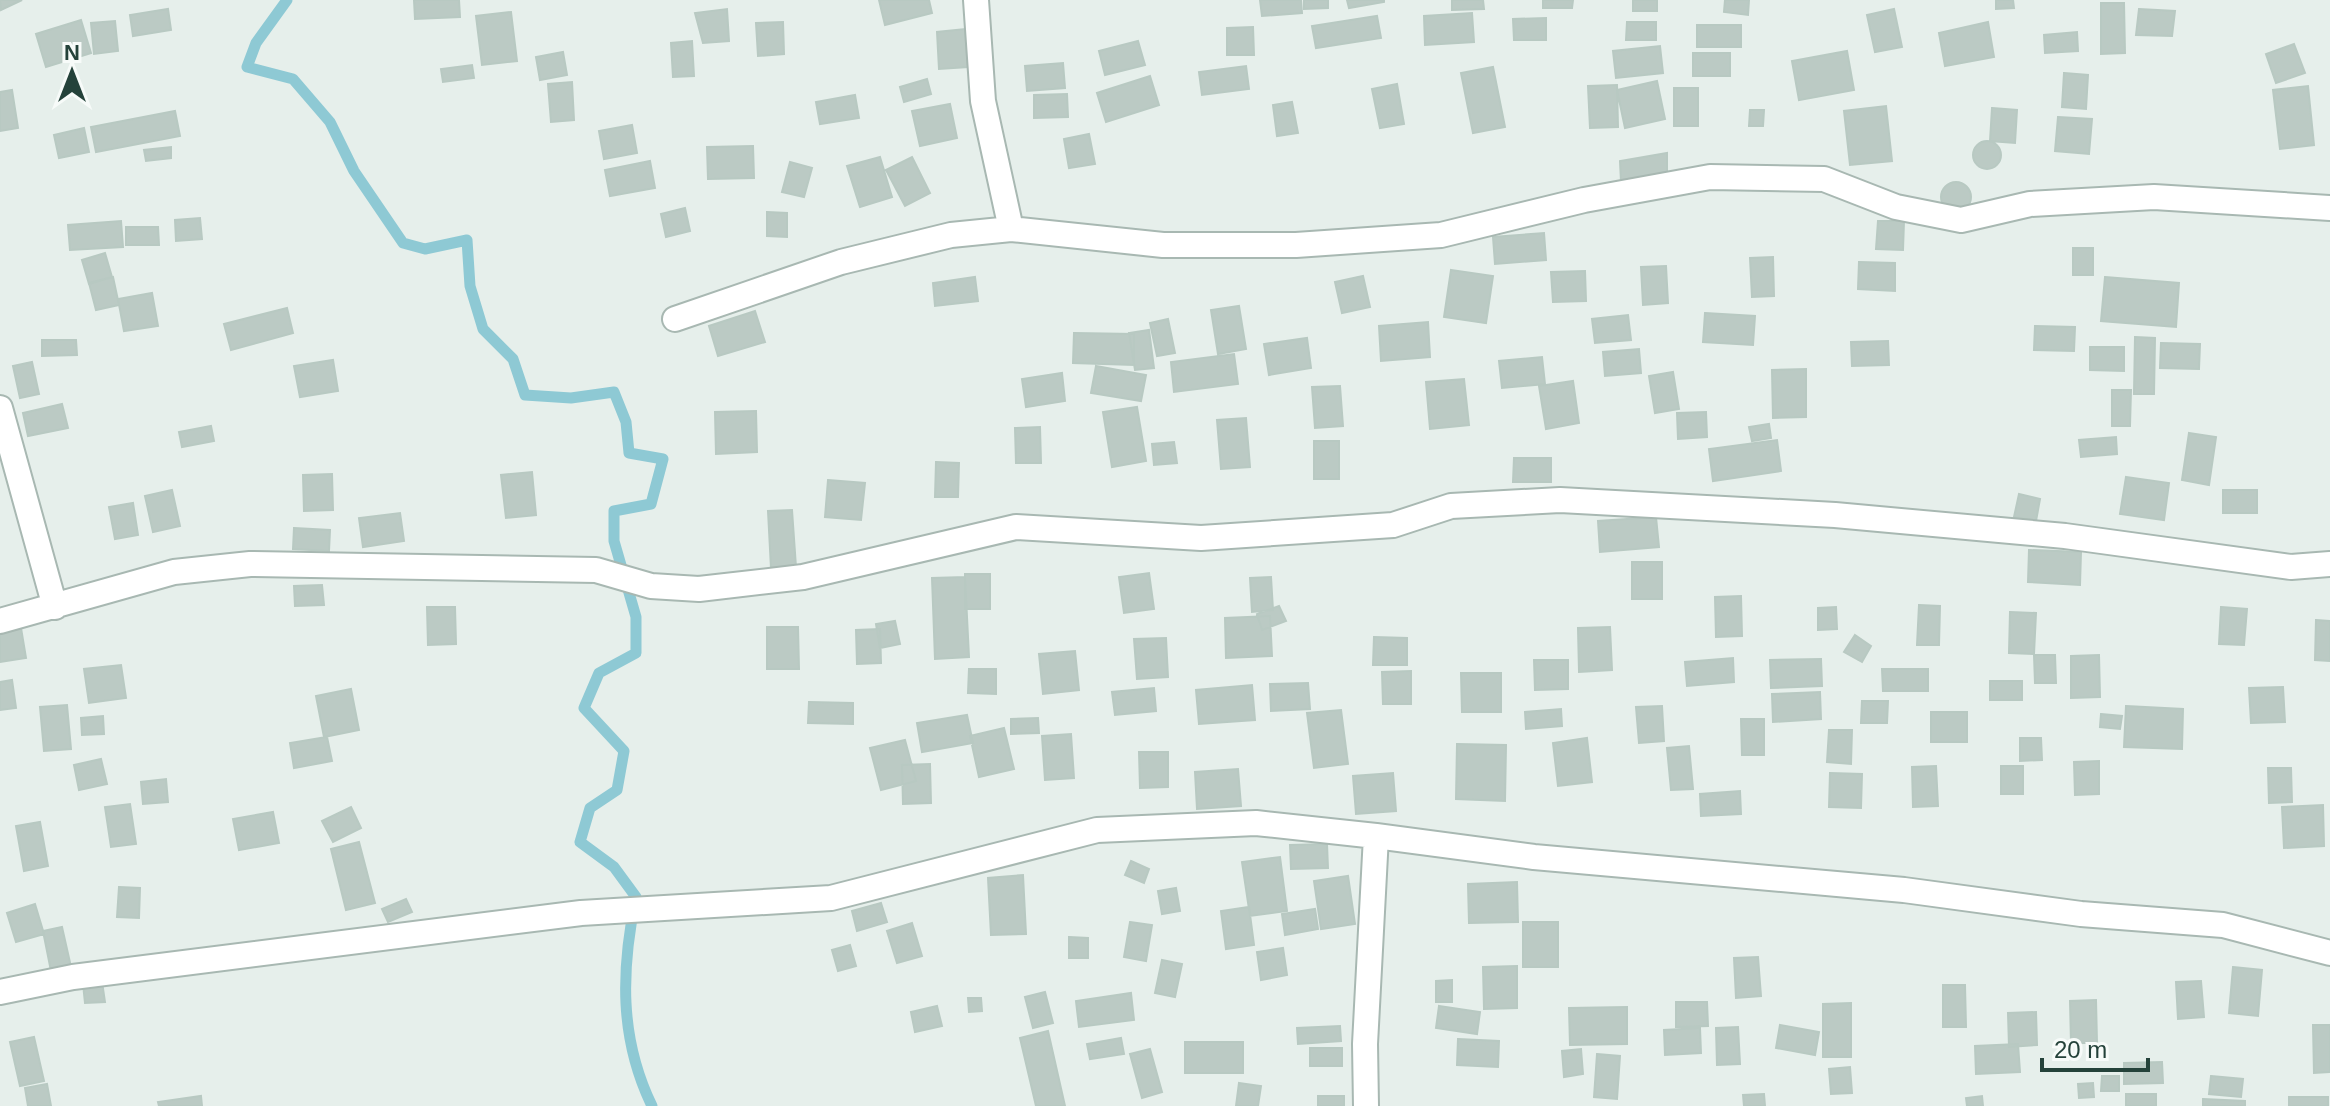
<svg xmlns="http://www.w3.org/2000/svg" width="2330" height="1106" viewBox="0 0 2330 1106" font-family="Arial,sans-serif">
	<style>
		.lines { fill: none; stroke-linecap: round; stroke-linejoin: round }
		.stream { stroke: #8ec9d4; stroke-width: 11 }
		.building { fill: #bbcac4; stroke: #b8c9c2; stroke-width: 2 }
		.minor-casing { stroke: #a8b8b2; stroke-width: 28 }
		.minor { stroke: #fff; stroke-width: 24 }
	</style>
	<rect width="100%" height="100%" fill="#e6efeb"/>
	<g class="lines">
		<!-- stream -->
		<path class="stream" d="M287,0L256,43L247,67L293,79L330,122L354,171L403,243L425,249L467,240L470,286L483,329L513,359L525,395L571,398L614,392L626,422L629,453L663,459L651,504L614,511V541L636,617V653L599,673L584,708L624,751L617,790L590,808L580,842L614,867L636,897C621,970 619,1038 652,1106"/>
	</g>
	<!-- building -->
	<path class="building" d="M0,0H22L1,10Z
		M414,0H459L460,17L415,19Z
		M879,0H929L932,13L885,25Z
		M1260,0H1301L1302,13L1262,16Z
		M1304,0H1328V8L1304,9Z
		M1347,0H1384V2L1349,8Z
		M1452,0H1483L1484,9L1452,10Z
		M1543,0H1573L1572,8H1543Z
		M1633,0H1657V11H1633Z
		M1725,0H1749L1748,15L1724,12Z
		M1996,0H2013L2014,8L1996,9Z
		M2101,3H2124L2125,53L2101,54Z
		M168,9L171,30L133,36L130,15Z
		M727,9L729,41L703,43L695,13Z
		M1894,9L1902,47L1875,52L1867,15Z
		M2139,9L2175,11L2172,36L2136,35Z
		M511,12L517,61L482,65L476,16Z
		M1472,13L1474,42L1425,45L1424,16Z
		M1377,16L1381,38L1316,48L1312,26Z
		M1546,18V40H1514L1513,19Z
		M81,20L91,53L46,67L36,34Z
		M115,21L118,51L94,54L91,23Z
		M783,22L784,54L758,56L756,23Z
		M1627,22H1656V40H1626Z
		M1988,22L1994,57L1945,66L1939,33Z
		M1697,25H1741V47H1697Z
		M1253,27L1254,55H1227V28Z
		M965,29L968,67L939,69L937,32Z
		M2077,32L2078,51L2045,53L2044,35Z
		M692,41L694,76L673,77L671,43Z
		M1138,41L1145,65L1105,75L1099,51Z
		M2294,44L2305,73L2276,83L2266,54Z
		M1660,46L1663,73L1616,78L1613,51Z
		M1847,51L1854,90L1799,100L1792,61Z
		M563,52L567,75L540,80L536,57Z
		M1693,53H1730V76H1693Z
		M1063,63L1065,88L1027,91L1025,66Z
		M472,65L474,78L443,82L441,69Z
		M1246,66L1249,89L1202,95L1199,72Z
		M1493,67L1505,127L1473,133L1461,73Z
		M2064,73L2088,75L2086,109L2062,107Z
		M1150,76L1159,105L1106,122L1097,93Z
		M927,79L931,94L904,102L900,87Z
		M1657,81L1665,119L1625,128L1617,90Z
		M572,82L574,120L551,122L548,84Z
		M1397,84L1404,124L1380,128L1372,89Z
		M1617,85L1618,127L1590,128L1588,86Z
		M2308,86L2314,145L2280,149L2273,90Z
		M1674,88H1698V126H1674Z
		M12,90L18,128L0,131V92Z
		M1067,94L1068,117L1034,118V95Z
		M855,95L859,118L820,124L816,102Z
		M1292,102L1298,133L1277,136L1273,105Z
		M950,104L957,138L920,146L912,111Z
		M1886,106L1892,161L1850,165L1844,111Z
		M1992,108L2017,110L2015,143L1990,141Z
		M1750,110H1764L1763,126H1749Z
		M175,111L180,136L96,152L91,127Z
		M2058,117L2092,119L2089,154L2055,151Z
		M632,125L637,153L604,159L599,131Z
		M84,128L89,152L59,158L54,135Z
		M1089,134L1095,164L1069,168L1064,139Z
		M1973 155a14 14 0 1 1 28 0a14 14 0 1 1-28 0Z
		M753,146L754,178L708,179L707,147Z
		M171,147V158L146,161L144,150Z
		M1667,153V177L1621,182L1620,161Z
		M880,157L892,197L860,207L847,166Z
		M912,157L930,193L905,206L886,170Z
		M650,161L655,188L610,196L605,170Z
		M790,162L812,168L804,197L782,192Z
		M1941 197a15 15 0 1 1 30 0a15 15 0 1 1-30 0Z
		M685,208L690,231L666,237L661,214Z
		M767,212L787,213V237L767,236Z
		M200,218L202,239L176,241L175,220Z
		M121,221L123,247L70,250L68,225Z
		M1878,221H1904L1903,250L1876,249Z
		M126,227H158L159,245H126Z
		M1544,233L1546,260L1495,264L1493,237Z
		M2073,248H2093V275H2073Z
		M105,253L112,277L89,284L82,260Z
		M1773,257L1774,296L1752,297L1750,258Z
		M1859,262L1895,263V291L1858,289Z
		M1666,266L1668,303L1643,305L1641,267Z
		M1451,270L1493,276L1486,323L1444,317Z
		M1585,271L1586,301L1553,302L1551,272Z
		M1363,276L1370,307L1342,313L1335,282Z
		M113,277L119,305L96,310L89,283Z
		M975,277L978,301L935,306L933,283Z
		M2105,277L2179,283L2176,327L2101,321Z
		M152,293L158,326L124,331L118,299Z
		M1239,306L1246,349L1218,354L1211,310Z
		M287,308L293,333L231,350L224,324Z
		M755,311L765,342L718,356L709,326Z
		M1705,313L1755,316L1753,345L1703,342Z
		M1628,315L1631,340L1595,343L1592,319Z
		M1168,319L1175,353L1157,356L1150,323Z
		M1428,322L1430,357L1381,361L1379,326Z
		M2035,326L2075,327L2074,351L2034,350Z
		M1149,330L1154,368L1135,370L1129,333Z
		M1074,333L1134,334V365L1073,363Z
		M2135,337L2155,338L2154,394H2134Z
		M1307,338L1311,368L1269,375L1264,344Z
		M42,340H76L77,355L42,356Z
		M1888,341L1889,365L1852,366L1851,342Z
		M2161,343L2200,344L2199,369L2160,368Z
		M2090,347H2124V371L2090,370Z
		M1639,349L1641,373L1605,376L1603,352Z
		M1234,354L1238,384L1174,392L1171,362Z
		M1542,357L1545,384L1502,388L1499,361Z
		M333,360L338,391L300,397L294,366Z
		M32,362L39,394L20,398L13,366Z
		M1096,366L1146,375L1141,401L1091,393Z
		M1806,369V417L1773,418L1772,370Z
		M1673,372L1679,409L1655,413L1649,376Z
		M1062,373L1065,401L1026,407L1022,379Z
		M1464,379L1469,425L1430,429L1426,382Z
		M1573,381L1579,423L1546,429L1539,386Z
		M1340,386L1343,426L1315,428L1312,387Z
		M2112,390H2131L2130,426H2112Z
		M62,404L68,428L28,436L23,413Z
		M1137,407L1146,461L1112,467L1103,412Z
		M756,411L757,452L716,454L715,412Z
		M1706,412L1707,437L1678,439L1677,413Z
		M1246,418L1250,467L1221,469L1217,420Z
		M1769,424L1771,438L1752,441L1749,427Z
		M211,426L214,441L182,447L179,432Z
		M1040,427L1041,463H1016L1015,428Z
		M2189,433L2216,437L2209,485L2182,480Z
		M2116,437L2117,454L2081,457L2079,440Z
		M1777,440L1781,471L1713,481L1709,449Z
		M1314,441H1339V479H1314Z
		M1174,442L1177,463L1154,465L1152,444Z
		M1514,458H1551V482H1513Z
		M936,462L959,463L958,497H935Z
		M532,472L536,515L506,518L501,475Z
		M332,474L333,510L304,511L303,475Z
		M2126,477L2169,483L2164,520L2120,514Z
		M828,480L865,483L861,520L825,517Z
		M172,490L180,526L153,532L145,496Z
		M2223,490H2257V513H2223Z
		M2019,494L2040,499L2036,521L2014,517Z
		M133,503L138,535L115,539L109,507Z
		M792,510L796,567L771,568L768,511Z
		M400,513L404,541L363,547L359,518Z
		M1656,517L1659,547L1600,552L1598,521Z
		M294,528L330,530L329,551L293,549Z
		M2029,550L2081,552L2080,585L2028,582Z
		M1632,562H1662V599H1632Z
		M1149,573L1154,609L1124,613L1119,577Z
		M965,574H990V609H965Z
		M965,577L969,657L935,659L932,578Z
		M1271,577L1273,610L1252,612L1250,578Z
		M322,585L324,605L295,606L294,586Z
		M1741,596L1742,636L1716,637L1715,597Z
		M1919,605L1940,606L1939,645H1917Z
		M1279,606L1286,621L1262,630L1257,614Z
		M427,607H455L456,644L428,645Z
		M1836,607L1837,629L1818,630V608Z
		M2221,607L2247,609L2244,645L2219,644Z
		M2010,612L2036,613L2034,654L2009,653Z
		M1270,616L1272,656L1226,658L1225,618Z
		M2316,620L2330,621V661L2315,660Z
		M895,621L900,644L880,648L876,624Z
		M767,627H798L799,669H767Z
		M1610,627L1612,670L1579,672L1578,628Z
		M21,628L26,658L0,662V632Z
		M880,629L881,663L857,664L856,630Z
		M1855,635L1871,646L1862,662L1844,652Z
		M1374,637L1407,638V665H1373Z
		M1166,638L1168,677L1137,679L1134,639Z
		M1075,651L1079,690L1043,694L1039,654Z
		M2034,655H2055L2056,683H2035Z
		M2099,655L2100,697L2071,698V656Z
		M1733,658L1734,682L1687,686L1685,662Z
		M1821,659L1822,686L1771,688L1770,660Z
		M1534,660H1568V689L1535,690Z
		M121,665L126,698L89,703L84,669Z
		M969,669H996V694L968,693Z
		M1882,669H1928V691H1883Z
		M1411,671V704H1383L1382,672Z
		M1461,673H1501V712H1462Z
		M12,680L16,708L0,710V682Z
		M1990,681H2022V700H1990Z
		M1308,683L1310,709L1271,711L1270,684Z
		M1252,685L1255,720L1199,724L1196,690Z
		M2283,687L2285,722L2251,723L2249,688Z
		M1154,688L1156,711L1115,715L1112,692Z
		M351,689L359,730L324,737L316,696Z
		M1820,692L1821,719L1773,722L1772,694Z
		M1862,701H1888L1887,723H1861Z
		M809,702L853,703V724L808,723Z
		M67,705L71,749L44,751L40,707Z
		M1662,706L1664,741L1639,743L1636,707Z
		M2126,706L2183,709L2182,749L2124,747Z
		M1561,709L1562,726L1526,729L1525,712Z
		M1341,710L1348,764L1314,768L1307,713Z
		M1931,712H1967V742H1931Z
		M2101,714L2122,716L2120,729L2100,727Z
		M967,715L973,743L922,752L917,723Z
		M103,716L104,734L82,735L81,718Z
		M1038,718L1039,733L1011,734V719Z
		M1741,719H1764V755H1742Z
		M1004,728L1014,769L979,777L970,736Z
		M1829,730H1852L1851,764L1827,762Z
		M1071,734L1074,778L1045,780L1042,736Z
		M327,737L332,761L294,768L290,743Z
		M1587,738L1592,782L1558,786L1553,743Z
		M2020,738H2041L2042,760L2020,761Z
		M905,740L916,781L881,790L870,748Z
		M1457,744L1506,745L1505,801L1456,799Z
		M1689,746L1693,789L1671,790L1667,748Z
		M1139,752H1168V787L1140,788Z
		M101,759L107,784L79,790L74,765Z
		M2099,761V794L2075,795L2074,762Z
		M930,764L931,803L903,804L902,765Z
		M1936,766L1938,806L1913,807L1912,767Z
		M2001,766H2023V794H2001Z
		M2268,768H2291L2292,802L2269,803Z
		M1238,769L1241,806L1197,809L1195,772Z
		M1393,773L1396,811L1356,814L1353,776Z
		M1830,773L1862,774L1861,808L1829,807Z
		M166,779L168,802L143,804L141,782Z
		M1740,791L1741,814L1701,816L1700,794Z
		M130,804L136,844L111,847L105,807Z
		M2323,805L2324,846L2284,848L2282,807Z
		M351,807L361,828L333,842L322,821Z
		M273,812L279,843L239,850L233,819Z
		M40,822L48,866L24,871L16,826Z
		M359,842L375,903L346,910L331,849Z
		M1327,844L1328,868L1291,869L1290,845Z
		M1280,857L1287,911L1250,916L1242,862Z
		M1131,861L1149,869L1144,883L1125,875Z
		M1023,875L1026,934L991,935L988,878Z
		M1348,876L1355,924L1321,929L1314,881Z
		M1517,882L1518,922L1469,923L1468,884Z
		M119,887L140,888L139,918L117,917Z
		M1176,888L1180,911L1162,914L1158,891Z
		M406,899L412,912L388,922L382,909Z
		M881,903L887,922L857,931L852,911Z
		M35,904L44,934L16,942L7,913Z
		M1249,907L1254,945L1226,949L1221,911Z
		M1315,909L1318,929L1285,935L1282,914Z
		M1130,922L1152,925L1146,961L1124,957Z
		M1523,922H1558V967H1523Z
		M912,923L922,956L897,963L887,931Z
		M62,927L71,967L51,971L43,931Z
		M1069,937L1088,938V958H1069Z
		M850,945L856,966L838,971L832,950Z
		M1283,948L1287,975L1261,980L1257,952Z
		M1758,957L1761,996L1736,998L1734,958Z
		M1162,960L1182,964L1175,997L1155,993Z
		M1517,966V1008L1484,1009L1483,967Z
		M2233,967L2262,970L2258,1016L2229,1013Z
		M1452,980V1002H1436V981Z
		M2201,981L2204,1017L2178,1019L2176,982Z
		M102,982L105,1002L85,1003L83,984Z
		M1943,985H1965L1966,1027H1943Z
		M1045,992L1053,1023L1033,1028L1025,997Z
		M1131,993L1134,1020L1079,1027L1076,1001Z
		M968,998H981L982,1011L969,1012Z
		M2096,1000L2097,1043H2071L2070,1001Z
		M1676,1002H1707L1708,1026L1676,1027Z
		M1851,1003V1057H1823V1004Z
		M937,1006L942,1026L915,1032L911,1012Z
		M1439,1006L1480,1012L1477,1034L1436,1028Z
		M1627,1007V1044L1570,1045L1569,1008Z
		M2036,1012L2037,1045L2009,1047L2008,1013Z
		M1780,1025L1819,1032L1815,1055L1776,1048Z
		M2313,1025H2330V1072L2314,1073Z
		M1340,1026L1341,1041L1298,1044L1297,1028Z
		M1738,1027L1740,1064L1717,1065L1716,1028Z
		M1700,1028L1701,1053L1665,1055L1664,1030Z
		M1048,1031L1065,1106H1036L1020,1038Z
		M34,1037L44,1081L20,1086L10,1042Z
		M1121,1038L1124,1054L1090,1059L1087,1044Z
		M1458,1039L1499,1041L1498,1067L1457,1065Z
		M1185,1042H1243V1073H1185Z
		M2018,1044L2020,1072L1976,1074L1975,1046Z
		M1310,1048H1342V1066H1310Z
		M1150,1049L1162,1092L1142,1098L1130,1054Z
		M1581,1049L1583,1074L1564,1077L1562,1051Z
		M1597,1054L1620,1056L1617,1099L1594,1097Z
		M2162,1062L2163,1083L2124,1084V1063Z
		M1850,1067L1852,1093L1831,1094L1829,1069Z
		M2102,1076H2119V1091H2101Z
		M2211,1076L2243,1079L2241,1097L2209,1094Z
		M1239,1083L1261,1086L1258,1106H1236Z
		M2093,1083L2094,1097L2079,1098L2078,1084Z
		M47,1084L51,1106H28L25,1088Z
		M1764,1094L1765,1106H1744L1743,1095Z
		M2126,1094H2156V1106H2126Z
		M201,1096L202,1106H159L158,1102Z
		M1318,1096H1344V1106H1318Z
		M1982,1096L1983,1106H1967L1966,1098Z
		M2289,1097H2328V1106H2289Z
		M2203,1099L2245,1101V1106H2203Z"/>
	<g class="lines">
		<!-- minor casing -->
		<g class="minor-casing">
			<path id="minor" d="M976,0L983,101L1011,229
				M675,319L841,262L951,235L1011,229L1163,245H1296L1441,235L1584,200L1710,177L1824,179L1896,207L1961,220L2030,204L2154,197L2330,208
				M0,408L55,607
				M0,621L174,572L250,564L596,570L651,586L699,589L803,577L1016,527L1201,538L1393,525L1451,506L1560,500L1835,515L2065,536L2291,567L2330,564
				M1376,836L1534,857L1904,890L2081,914L2223,925L2330,953
				M0,992L73,977L581,913L831,898L1097,830L1256,823L1376,836L1365,1044L1366,1106"/>
		</g>
		<!-- minor -->
		<use href="#minor" class="minor"/>
	</g>
	<!-- north arrow -->
	<g transform="translate(72 72)" stroke="#f7fbf9" stroke-width="6" paint-order="stroke">
	<path d="M0-6L14 30L0 20L-14 30Z" fill="#24423a"/>
	<text y="-12" font-size="22" font-weight="bold" text-anchor="middle" fill="#24423a">N</text>
	</g>
	<!-- scale -->
	<path d="M2042 1058v12h106v-12" fill="none" stroke="#24423a" stroke-width="4"/>
	<text x="2054" y="1058" font-size="24" fill="#24423a" stroke="#f7fbf9" stroke-width="6" paint-order="stroke">20 m</text>
</svg>
